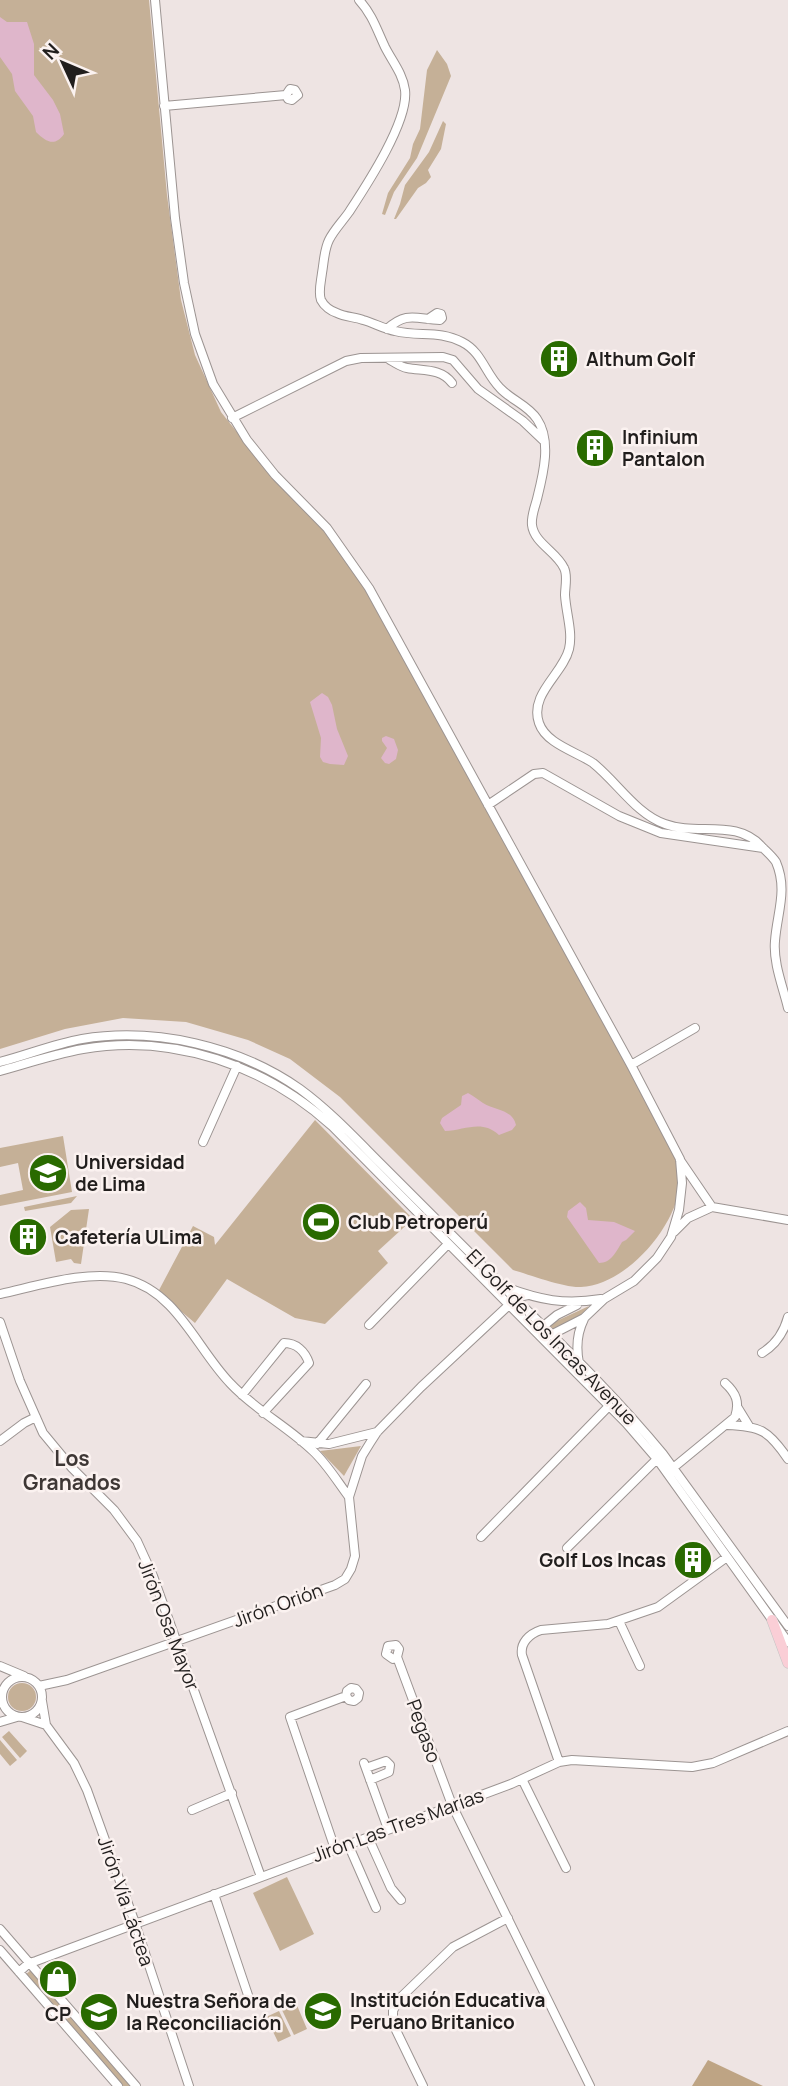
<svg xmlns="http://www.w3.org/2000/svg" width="788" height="2086" viewBox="0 0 788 2086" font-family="Manrope,sans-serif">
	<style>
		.green { fill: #c5b097 }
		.forest { fill: #bea484 }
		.water { fill: #dfb6cb }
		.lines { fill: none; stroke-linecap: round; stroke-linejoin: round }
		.minor-casing { stroke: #9c9492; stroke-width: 10 }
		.major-casing { stroke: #c5c4c4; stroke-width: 11 }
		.minor { stroke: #fff; stroke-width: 8 }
		.major { stroke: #faced6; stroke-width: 10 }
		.labels { text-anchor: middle; stroke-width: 5; stroke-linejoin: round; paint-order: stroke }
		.poi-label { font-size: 19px; font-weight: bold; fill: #211e1d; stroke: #fbf2f0; text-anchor: start }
		.street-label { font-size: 19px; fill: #211e1d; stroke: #fbf2f0 }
		.neighbourhood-label { font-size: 21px; font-weight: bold; fill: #3e3735; stroke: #fbf2f0 }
	</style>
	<rect width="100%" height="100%" fill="#eee4e3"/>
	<!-- green -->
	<path class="green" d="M0,0H149L167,195L181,300L195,355L221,412L271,475L314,518L354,568L675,1153C677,1163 681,1176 680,1185C675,1228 626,1285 581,1287C565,1288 530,1275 513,1270L340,1097L290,1059L248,1040L186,1022L123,1018L65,1029L0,1049Z
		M437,50L447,64L451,76L417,158L394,192L385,215L382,214L388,193L410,158L413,144L420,129L427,70Z
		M443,121L446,124L441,149L428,170L431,177L426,183L418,188L396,219H394L400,204L405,185L429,152Z
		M315,1120L413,1219L378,1251L388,1263L325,1324L295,1318L227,1279L195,1323L158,1292L193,1226L214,1237L215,1245Z
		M63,1136L72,1192L0,1206V1195L23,1190L18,1163L0,1167V1148Z
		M77,1196L71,1203L25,1211L24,1207Z
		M89,1209L81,1264L74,1263L71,1259L56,1262L50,1227L71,1210Z
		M589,1306L584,1313L553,1330L548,1325Z
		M361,1446L344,1476L320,1451Z
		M8 1697a14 14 0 1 1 28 0a14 14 0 1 1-28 0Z
		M9,1731L27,1751L20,1758L2,1737Z
		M0,1740L17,1760L10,1766L0,1754Z
		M287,1877L314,1934L280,1951L253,1893Z
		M31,1970L131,2086H122L25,1975Z
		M296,2003L307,2029L294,2035L282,2010Z
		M279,2011L291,2036L278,2042L266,2017Z"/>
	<!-- forest -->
	<path class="forest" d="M708,2060L763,2086H692Z"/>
	<!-- water -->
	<path class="water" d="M0,17L7,22H27L34,44V75L53,100L60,114L64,134C55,147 46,142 36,132L33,116L15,91L12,74L0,57Z
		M322,693L328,697L332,705L337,729L348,756L344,765L330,764L323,762L320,757L321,738L310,702Z
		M386,736L394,739L398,750L396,759L389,764L385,763L381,758L387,748L382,741V738Z
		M468,1093C474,1096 478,1100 483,1103C496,1111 512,1109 516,1125L512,1130L499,1135C482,1119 465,1130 445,1131L440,1123L442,1118L461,1105L462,1096Z
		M580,1202L586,1208L588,1220L614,1222L635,1231L626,1240L622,1242C616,1252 611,1263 599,1263L567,1217L568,1211Z"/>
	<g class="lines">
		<!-- minor casing -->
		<g class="minor-casing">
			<path id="minor" d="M155,0L175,218L184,283L195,334L213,384L247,440L275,475L327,528L369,588L631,1065L680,1159L682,1183L679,1210L671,1237L657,1258L634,1281L604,1299L584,1318L543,1339
				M359,0C372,14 377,30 385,47C392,61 403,74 405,90C409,121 366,186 349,212C342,222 334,230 329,240C324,250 324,262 322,273C321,282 318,292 321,300C324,306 331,311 337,313C345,317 355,317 363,320C374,323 384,329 395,331C419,337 439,330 462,342C482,352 485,373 500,388C511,400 528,405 537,419C552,441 543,475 537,499C535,507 531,516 532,525C534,543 557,552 564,568C568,575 565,587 565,595C566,613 573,632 569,649C563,674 529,694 539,723C546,744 577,752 593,763C617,782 636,814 665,824C697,836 737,818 762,847C767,852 772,856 776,862C788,890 777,913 775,941C773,963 783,987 788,1008
				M164,106L286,95L290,89L295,90L298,95L292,100L288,99L286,95
				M387,329C407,311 416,319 440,320L442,318L441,314L437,313L428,319
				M390,360C396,363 401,367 407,368C423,371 441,368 452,383
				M232,418L346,361L361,358L443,357L453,360L478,389L523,421L543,440
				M488,805L534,774L543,773L619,816L661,833L763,848
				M0,1062C27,1055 54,1044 82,1039C155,1027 239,1046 300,1089C330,1111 355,1138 381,1164C410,1193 439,1222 468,1251C533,1318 603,1381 663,1454L788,1626
				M631,1065L695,1028
				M0,1071C28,1063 55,1054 83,1049C173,1033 266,1066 332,1126L626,1423L657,1459L788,1642
				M203,1142L237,1066
				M680,1160L712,1207
				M674,1232L688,1218L712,1207L788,1220
				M505,1287C540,1300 564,1305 601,1299
				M0,1294C37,1286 89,1269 126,1279C177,1292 197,1349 230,1383C255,1410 287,1426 313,1451C327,1464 337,1481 349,1497
				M0,1322L20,1381L43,1433L72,1468L114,1510L137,1541L153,1576L261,1877
				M369,1325L448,1244
				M541,1328L557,1315L577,1305
				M762,1353C775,1345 784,1332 788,1317
				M579,1363C576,1348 577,1333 584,1319
				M242,1395L284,1343C296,1343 305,1351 309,1363L263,1413
				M738,1408L749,1426
				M727,1425C761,1426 769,1431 788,1459
				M0,1441L24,1423L36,1417
				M301,1441L329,1444L377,1432
				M317,1444L366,1384
				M673,1468L735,1417C740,1402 736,1393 725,1383
				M481,1537L609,1406
				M567,1548L657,1459
				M619,1621L640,1666
				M397,1657L393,1659L386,1654L388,1646L396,1645L399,1649L397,1657L452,1805L590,2086
				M0,1666L24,1676
				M2 1697a20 20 0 1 1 40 0a20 20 0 1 1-40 0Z
				M39,1686L67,1680L335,1585L345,1579L351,1569L355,1556L349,1497L362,1456L370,1443L377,1432L421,1387L509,1305L518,1297L528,1295
				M42,1701L46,1725L74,1763L87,1790L135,1923L189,2086
				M22,1717L46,1725
				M0,1722L17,1717
				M559,1762L522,1655C520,1643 529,1634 541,1630L608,1624L658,1607L727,1557
				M364,1763L388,1829
				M366,1768L386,1761L390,1765L389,1772L370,1780
				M522,1779L566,1868
				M192,1810L232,1793
				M368,1837L391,1888L401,1900
				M348,1844L376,1908
				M335,1849L290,1717L346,1696L347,1691L351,1688L356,1689L359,1693L358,1698L354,1701L349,1700L346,1696
				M214,1894L250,2001
				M0,1929L136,2086
				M0,1950L118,2086
				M19,1972L29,1963L36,1961L511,1784L559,1762L572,1760L692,1767L713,1763L788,1731
				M423,2086L393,2024V2011L398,2000L453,1947L508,1918"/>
		</g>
		<!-- major casing -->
		<g class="major-casing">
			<path id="major" d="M772,1620L788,1663"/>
		</g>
		<!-- minor -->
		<use href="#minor" class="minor"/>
		<!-- major -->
		<use href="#major" class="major"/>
	</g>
	<!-- icons -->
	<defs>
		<g id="building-disc" transform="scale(2.0125)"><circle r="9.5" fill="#296a00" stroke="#fbf2f0"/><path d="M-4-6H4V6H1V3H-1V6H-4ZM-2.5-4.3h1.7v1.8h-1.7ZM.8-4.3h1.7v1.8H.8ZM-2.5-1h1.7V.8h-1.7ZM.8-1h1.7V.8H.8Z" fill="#fff"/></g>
		<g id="university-disc" transform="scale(2.0125)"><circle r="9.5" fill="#296a00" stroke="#fbf2f0"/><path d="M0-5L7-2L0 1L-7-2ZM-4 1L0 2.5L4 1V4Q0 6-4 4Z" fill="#fff"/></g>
		<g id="stadium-disc" transform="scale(2.0125)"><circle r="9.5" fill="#296a00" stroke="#fbf2f0"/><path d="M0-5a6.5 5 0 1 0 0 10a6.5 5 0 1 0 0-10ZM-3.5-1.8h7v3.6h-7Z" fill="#fff"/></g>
		<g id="shop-disc" transform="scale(2.0125)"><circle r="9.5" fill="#296a00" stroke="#fbf2f0"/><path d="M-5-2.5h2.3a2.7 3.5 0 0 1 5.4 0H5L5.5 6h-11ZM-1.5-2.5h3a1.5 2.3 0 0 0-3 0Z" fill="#fff"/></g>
		<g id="school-disc" transform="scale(2.0125)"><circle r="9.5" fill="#296a00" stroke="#fbf2f0"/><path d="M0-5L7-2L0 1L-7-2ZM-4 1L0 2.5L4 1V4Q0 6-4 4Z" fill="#fff"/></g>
	</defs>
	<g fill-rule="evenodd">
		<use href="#building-disc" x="559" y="359"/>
		<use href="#building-disc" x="595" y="448"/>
		<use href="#university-disc" x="48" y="1173"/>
		<use href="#stadium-disc" x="321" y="1222"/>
		<use href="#building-disc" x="28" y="1237"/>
		<use href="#building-disc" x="693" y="1560"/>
		<use href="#shop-disc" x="58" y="1979"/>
		<use href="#school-disc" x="323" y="2011"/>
		<use href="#school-disc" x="99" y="2012"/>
	</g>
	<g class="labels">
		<!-- poi labels -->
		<g class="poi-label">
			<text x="586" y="366">Althum Golf</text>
			<text x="622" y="444">Infinium<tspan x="622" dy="22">Pantalon</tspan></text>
			<text x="75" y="1169">Universidad<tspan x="75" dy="22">de Lima</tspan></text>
			<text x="348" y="1229">Club Petroperú</text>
			<text x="55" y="1244">Cafetería ULima</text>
			<text x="666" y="1567" text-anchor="end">Golf Los Incas</text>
			<text x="350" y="2007">Institución Educativa<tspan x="350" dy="22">Peruano Britanico</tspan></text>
			<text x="126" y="2008">Nuestra Señora de<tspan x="126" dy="22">la Reconciliación</tspan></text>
			<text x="58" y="2021" text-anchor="middle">CP</text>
		</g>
		<!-- street labels -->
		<g class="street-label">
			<text transform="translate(552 1337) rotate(46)" y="7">El Golf de Los Incas Avenue</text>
			<text transform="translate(278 1605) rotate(-20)" y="7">Jirón Orión</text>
			<text transform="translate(169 1625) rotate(69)" y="7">Jirón Osa Mayor</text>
			<text transform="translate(424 1731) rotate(70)" y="7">Pegaso</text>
			<text transform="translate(398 1825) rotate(-20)" y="7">Jirón Las Tres Marías</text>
			<text transform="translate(126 1901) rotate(71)" y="7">Jirón Vía Láctea</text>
		</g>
		<!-- neighbourhood labels -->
		<g class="neighbourhood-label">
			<text x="72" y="1466">Los<tspan x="72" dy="24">Granados</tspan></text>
		</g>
	</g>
	<!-- north arrow -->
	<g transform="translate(63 63) rotate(314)" stroke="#fbf2f0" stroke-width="5" paint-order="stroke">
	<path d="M0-5L12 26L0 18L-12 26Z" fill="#211e1d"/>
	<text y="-10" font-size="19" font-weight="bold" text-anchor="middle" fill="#211e1d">N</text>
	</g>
</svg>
